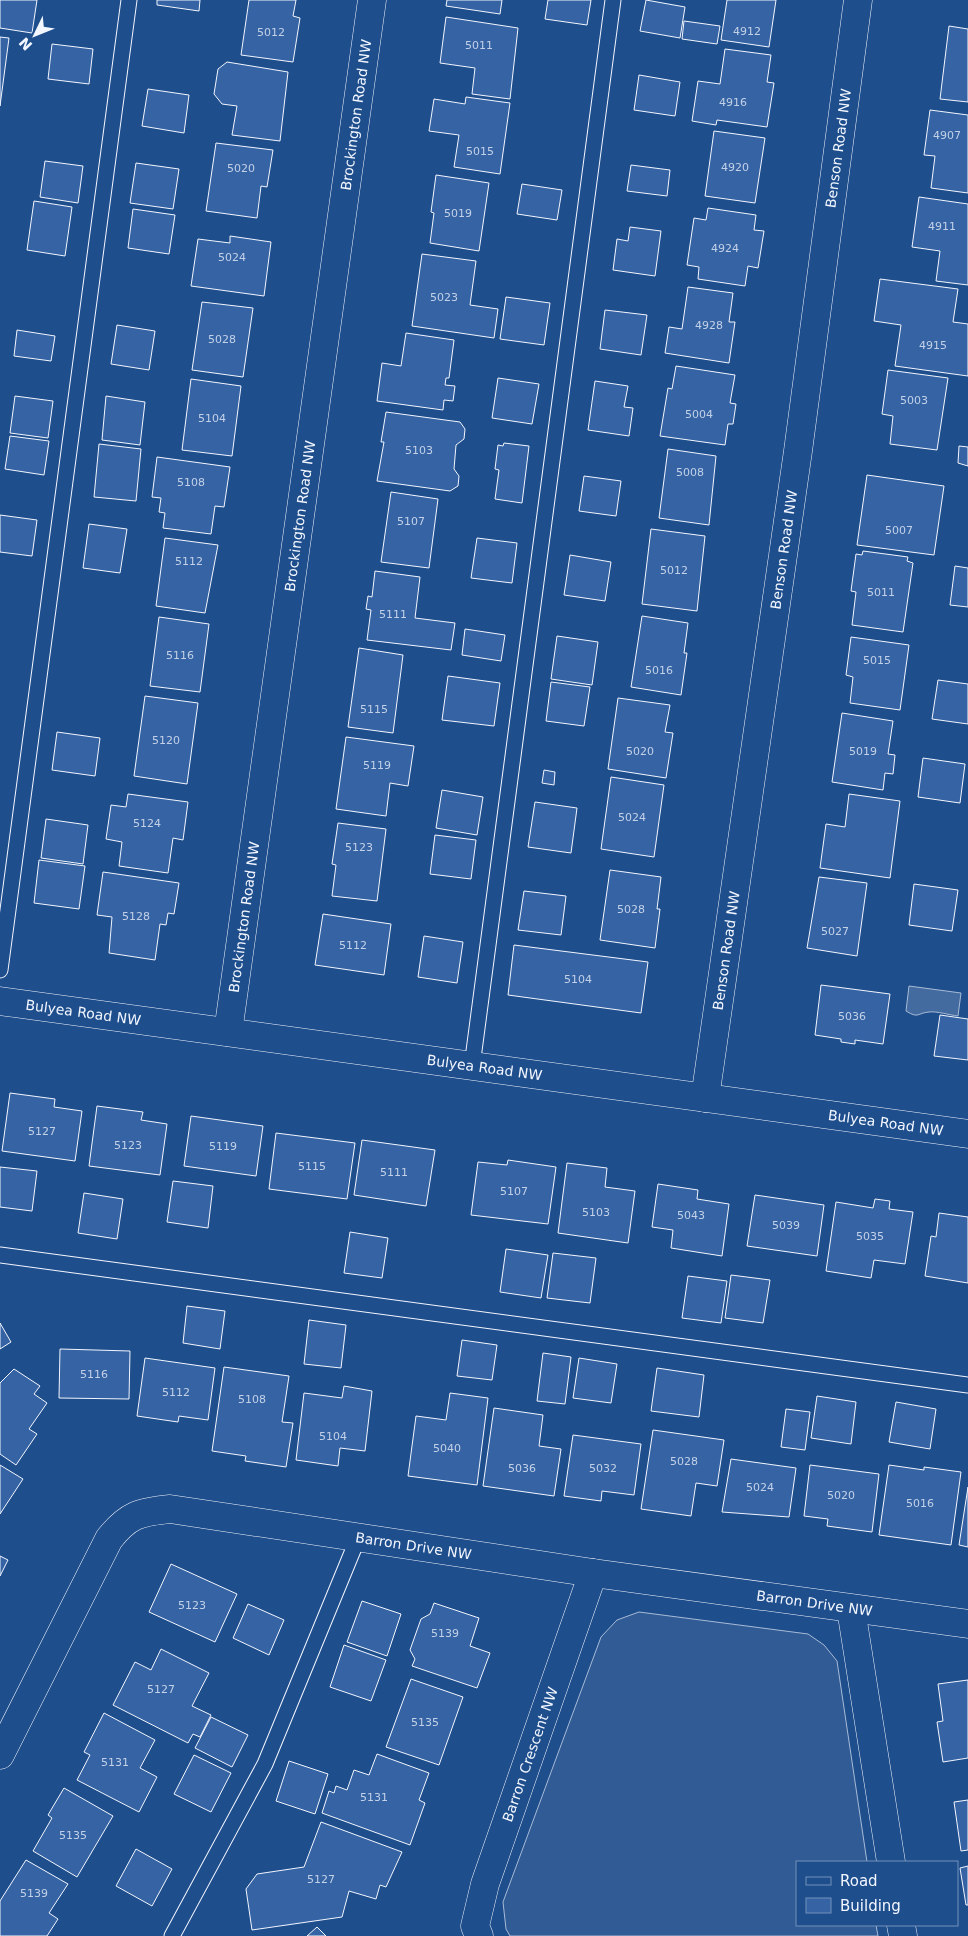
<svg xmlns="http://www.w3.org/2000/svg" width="968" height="1936" viewBox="0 0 968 1936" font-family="'DejaVu Sans',sans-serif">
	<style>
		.built { fill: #305b95; stroke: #a8bbd7 }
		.water { fill: #446ba0; stroke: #a8bbd7 }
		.building { fill: #3563a3; stroke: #f2f6ff }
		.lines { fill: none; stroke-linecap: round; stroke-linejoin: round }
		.service-casing { stroke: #f2f6ff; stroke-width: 17 }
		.minor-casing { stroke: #f2f6ff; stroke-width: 29 }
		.tertiary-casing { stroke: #f2f6ff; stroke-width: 29 }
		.service { stroke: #1f4e8c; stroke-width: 15 }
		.minor { stroke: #1f4e8c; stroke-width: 28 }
		.tertiary { stroke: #1f4e8c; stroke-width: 28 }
		.labels { text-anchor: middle; stroke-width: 4; stroke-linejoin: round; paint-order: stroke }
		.number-label { font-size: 11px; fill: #c3d1e8 }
		.street-label { font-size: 14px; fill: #f2f6ff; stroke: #1f4e8c }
	</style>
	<rect width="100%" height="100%" fill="#1f4e8c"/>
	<!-- built -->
	<path class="built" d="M639,1612L808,1634L824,1645L837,1661L867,1862H797V1925H876L878,1936H510L506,1929L503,1902L601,1637L617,1620Z"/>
	<!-- water -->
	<path class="water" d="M909,986L961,993L958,1016C949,1015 937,1011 929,1012C917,1013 919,1019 906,1011Z"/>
	<!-- building -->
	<path class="building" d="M0,0H37L32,33L0,28Z
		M157,0H200L199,11L157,5Z
		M249,0H296L293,16L300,18L293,62L241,55Z
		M447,0H502L500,14L446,6Z
		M548,0H591L587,25L545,19Z
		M646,0L685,7L680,38L640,31Z
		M727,0H776L769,47L721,40Z
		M446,17L518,28L510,99L472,94L475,68L440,63Z
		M684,21L720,26L717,44L682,39Z
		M949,26L968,29V102L940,99Z
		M0,37L9,38L0,106Z
		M52,44L93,49L89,84L48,79Z
		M725,49L771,55L767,82L774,83L767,127L717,120L716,125L692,121L698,81L720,84Z
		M227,62L288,72L280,141L232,135L237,106L222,104L214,94L218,69Z
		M639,75L680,82L675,116L634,110Z
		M148,89L189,95L184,133L142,126Z
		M466,97L510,103L500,174L454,167L459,135L429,131L434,99L465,104Z
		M930,110L968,115V193L931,188L935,156L924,155Z
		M714,131L765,138L755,203L705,196Z
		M216,143L273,150L267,187L261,186L257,218L206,211Z
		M45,161L83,166L78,203L40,197Z
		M136,163L179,169L173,209L130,203Z
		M631,165L670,170L667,196L627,191Z
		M436,175L489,183L479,251L430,243L434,213L431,212Z
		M522,184L562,190L557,220L517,214Z
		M919,197L968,204V285L936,281L940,251L912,247Z
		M34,201L72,207L65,256L27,250Z
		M708,208L756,215L754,230L764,231L758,268L748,266L745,286L698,279L699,267L687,265L694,218L706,220Z
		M133,209L175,215L169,254L128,248Z
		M630,227L661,231L655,276L613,270L617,239L628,241Z
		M230,236L271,242L264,296L191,286L198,239L230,243Z
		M422,254L476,261L470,305L498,309L494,338L412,326Z
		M880,279L958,289L953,322L968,324V376L895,366L901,325L874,321Z
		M688,287L733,293L729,322H735L729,363L665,353L669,327L682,329Z
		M506,297L550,303L544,345L500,339Z
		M202,302L253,308L243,377L192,370Z
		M605,310L647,315L641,355L600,349Z
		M117,325L155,331L149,370L111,364Z
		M17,330L55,336L51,361L14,356Z
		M406,333L454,340L449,378H446L445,385L455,386L453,401L444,400L443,410L377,401L382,363L401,366Z
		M676,366L735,375L730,403L736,404L733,424H728L725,445L660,436L668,388L672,389Z
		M888,370L948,378L937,450L890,444L893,416L882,414Z
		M498,378L539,384L532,424L492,418Z
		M191,379L241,386L232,456L182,450Z
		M595,381L628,386L624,407L633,408L629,436L588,430Z
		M15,396L53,401L48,438L10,433Z
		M106,396L145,402L140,445L102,440Z
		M386,412L460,422L465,429L464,439L456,445L454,469L459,476L458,486L450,491L377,481L384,442H381Z
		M10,436L49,441L44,475L5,469Z
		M504,443L529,446L522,503L495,499L499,470L495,469L498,445L503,446Z
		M99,444L141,449L136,501L94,497Z
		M959,446L968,447V466L958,463Z
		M668,449L716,456L709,525L659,518Z
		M157,457L230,467L224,507L215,506L211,534L163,528L165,513L159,512L161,498L152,497Z
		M867,475L944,486L934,555L857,545Z
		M584,476L621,481L616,516L579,511Z
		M391,492L438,499L429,568L381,562Z
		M0,515L37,520L32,556L0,552Z
		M89,524L127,529L120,573L83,568Z
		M651,529L705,536L697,611L642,604Z
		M165,538L218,545L205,613L156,606Z
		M477,538L517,543L512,583L471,578Z
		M863,551L908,557L907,561L913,563L903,632L852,625L856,592L851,591L856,554L862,555Z
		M570,555L611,562L605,601L564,595Z
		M955,566L968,568V607L950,605Z
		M375,571L420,577L415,618L455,623L451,650L367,640L371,610L366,609L368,596L372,597Z
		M642,616L688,623L684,653H687L681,695L631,687Z
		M159,617L209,624L200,692L150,686Z
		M465,629L505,635L501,661L462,655Z
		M557,636L598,642L592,685L551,679Z
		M851,637L909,645L900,710L850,703L853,677L846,675Z
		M359,648L403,655L393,733L348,727Z
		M448,676L500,683L494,726L442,720Z
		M938,680L968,684V724L932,719Z
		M551,682L590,687L584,726L546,721Z
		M145,696L198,703L187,784L134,776Z
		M618,698L670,705L665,732L673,733L666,778L608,769Z
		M842,713L893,721L888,754L895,755L893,774L885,773L883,790L832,782Z
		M57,732L100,738L95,776L52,770Z
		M346,737L414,746L408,786L390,783L386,816L336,809Z
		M923,758L965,764L960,803L918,797Z
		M544,770L555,772L554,785L542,783Z
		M611,777L664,785L654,857L601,849Z
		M442,790L483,797L477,835L436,828Z
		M128,794L188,802L183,840L173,838L168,873L119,866L122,842L106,839L111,805L126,807Z
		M849,794L900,801L890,878L820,868L826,824L845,827Z
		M535,802L577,808L571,853L528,847Z
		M46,819L88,825L83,864L41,858Z
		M338,823L386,829L377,901L332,896L336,865L332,864Z
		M435,835L476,840L471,879L430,874Z
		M39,860L85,866L79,909L34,903Z
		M610,870L661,877L657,909H660L655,948L600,940Z
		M103,872L179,883L174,914L168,913L166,925L160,924L155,960L109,953L112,917L97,915Z
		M819,877L867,883L857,956L807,948Z
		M914,884L958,890L952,931L909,925Z
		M524,891L566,896L561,935L518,930Z
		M323,914L391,924L384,975L315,965Z
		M424,936L463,942L457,983L418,977Z
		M514,945L648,962L641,1013L508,995Z
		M821,985L890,994L883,1044L855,1040V1044L841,1042V1039L815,1035Z
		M940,1015L968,1019V1060L934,1056Z
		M10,1093L55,1099L54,1107L82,1111L75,1161L2,1151Z
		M97,1106L143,1112L141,1120L167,1124L160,1175L89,1166Z
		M191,1116L263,1126L256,1176L184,1166Z
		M276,1133L355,1143L347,1199L269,1189Z
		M362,1140L435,1150L426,1206L354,1195Z
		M508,1160L556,1167L548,1224L471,1215L478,1162L507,1165Z
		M567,1163L607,1168L605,1187L635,1191L628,1243L558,1233Z
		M0,1167L37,1171L32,1211L0,1207Z
		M173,1181L213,1186L208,1228L167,1222Z
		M658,1184L698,1190L697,1199L729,1204L722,1256L671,1248L673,1230L652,1227Z
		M84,1193L123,1199L117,1239L78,1233Z
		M755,1195L824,1205L817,1256L747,1246Z
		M875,1199L890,1201L889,1209L913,1212L905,1264L874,1260L871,1278L826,1271L836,1202L873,1208Z
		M939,1213L968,1217V1283L925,1276L931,1236L936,1237Z
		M350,1232L388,1238L382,1278L344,1273Z
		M506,1249L548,1255L541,1298L500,1292Z
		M553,1253L596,1258L590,1303L547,1298Z
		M731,1275L770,1280L763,1323L725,1318Z
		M688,1276L727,1281L721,1323L682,1318Z
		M187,1306L225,1311L220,1349L183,1343Z
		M309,1320L346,1325L341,1368L304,1364Z
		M0,1323L11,1342L0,1349Z
		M462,1340L497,1345L492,1380L457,1376Z
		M60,1349L130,1351L129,1399L59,1398Z
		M543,1353L571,1357L565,1404L537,1401Z
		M145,1358L215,1368L208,1420L179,1416L178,1422L137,1416Z
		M579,1358L617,1364L611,1403L573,1398Z
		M224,1367L289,1376L282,1422L293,1423L286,1467L245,1461L246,1456L212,1451Z
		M657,1368L704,1375L699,1417L651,1411Z
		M14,1369L40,1386L34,1394L47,1403L29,1429L37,1434L16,1465L0,1454V1383Z
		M344,1386L372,1391L365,1451L340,1448L338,1466L296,1460L304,1393L342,1398Z
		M450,1393L488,1398L477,1485L408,1476L416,1416L446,1420Z
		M817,1396L856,1402L851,1444L811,1438Z
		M896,1402L936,1409L930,1449L889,1442Z
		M494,1408L543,1415L539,1446L561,1449L554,1496L483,1486Z
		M786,1409L810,1412L805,1450L781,1447Z
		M653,1430L724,1440L717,1486L696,1483L691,1516L641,1509Z
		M573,1435L641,1444L634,1495L602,1491L601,1501L564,1496Z
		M731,1459L796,1468L789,1517L722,1512Z
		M0,1465L23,1479L0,1514Z
		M810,1465L879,1474L872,1532L827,1526L828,1519L804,1516Z
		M889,1465L924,1470V1467L961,1472L951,1545L879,1535Z
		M968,1487V1547L959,1545Z
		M0,1556L8,1560L0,1576Z
		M171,1564L237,1594L215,1642L149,1612Z
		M362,1601L401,1614L387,1656L347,1642Z
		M434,1603L479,1618L470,1646L490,1653L477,1688L412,1666L415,1659L410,1650L421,1619L430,1614Z
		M248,1604L284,1620L269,1655L233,1638Z
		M344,1645L386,1660L371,1701L330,1687Z
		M161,1649L209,1673L192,1706L211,1715L200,1737L193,1734L188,1743L113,1705L135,1662L151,1670Z
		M411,1679L463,1697L439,1765L386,1747Z
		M968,1680V1758L943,1762L937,1722L943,1721L938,1684Z
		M104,1713L155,1740L140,1768L157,1777L139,1812L77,1780L90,1755L84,1752Z
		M211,1717L248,1735L232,1767L195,1748Z
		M377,1754L429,1773L419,1800L425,1803L410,1845L322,1813L329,1791L334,1793L336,1786L347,1790L354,1770L369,1775Z
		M194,1755L231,1773L211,1812L174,1794Z
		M289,1761L328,1774L315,1814L276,1801Z
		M64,1788L113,1816L77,1877L33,1851L52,1818L48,1815Z
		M968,1800V1850L961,1851L954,1802Z
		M321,1822L402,1852L386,1887L380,1885L376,1899L349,1891L342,1917L252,1930L246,1889L257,1874L304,1867Z
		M136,1849L172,1869L152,1906L116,1886Z
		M26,1860L68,1884L49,1913L58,1919L47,1936H0V1901Z
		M968,1866V1905H966L960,1868Z
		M317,1927L326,1936H307Z"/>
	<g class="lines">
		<!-- service casing -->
		<g class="service-casing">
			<path id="service" d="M0,970L129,0
				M472,1066L613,0
				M0,1255L968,1385
				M172,1936L265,1764L358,1538"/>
		</g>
		<!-- minor casing -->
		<g class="minor-casing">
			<g id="minor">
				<path id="s1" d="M228,1032L372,0"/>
				<path id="s2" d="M705,1098L798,451L858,0"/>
				<path d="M851,1609L891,1862"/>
				<path id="s3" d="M0,1755L109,1539C128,1515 139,1512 170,1509L593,1573L968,1624"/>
				<path d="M901,1925L903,1936"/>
				<path id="s4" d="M479,1936L475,1926L485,1884L593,1573"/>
			</g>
		</g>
		<!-- tertiary casing -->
		<g class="tertiary-casing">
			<g id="tertiary">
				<path id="s5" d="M0,1001L968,1134"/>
			</g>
		</g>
		<!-- service -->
		<use href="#service" class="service"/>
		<!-- minor -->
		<use href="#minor" class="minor"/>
		<!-- tertiary -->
		<use href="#tertiary" class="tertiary"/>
	</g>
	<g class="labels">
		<!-- number labels -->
		<g class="number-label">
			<text x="747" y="35">4912</text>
			<text x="271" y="36">5012</text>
			<text x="479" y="49">5011</text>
			<text x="733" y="106">4916</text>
			<text x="947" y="139">4907</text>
			<text x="480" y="155">5015</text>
			<text x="735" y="171">4920</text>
			<text x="241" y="172">5020</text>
			<text x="458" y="217">5019</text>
			<text x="942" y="230">4911</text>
			<text x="725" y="252">4924</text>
			<text x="232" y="261">5024</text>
			<text x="444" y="301">5023</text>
			<text x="709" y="329">4928</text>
			<text x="222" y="343">5028</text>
			<text x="933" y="349">4915</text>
			<text x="914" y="404">5003</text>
			<text x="699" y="418">5004</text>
			<text x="212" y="422">5104</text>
			<text x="419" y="454">5103</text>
			<text x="690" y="476">5008</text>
			<text x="191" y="486">5108</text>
			<text x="411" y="525">5107</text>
			<text x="899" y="534">5007</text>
			<text x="189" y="565">5112</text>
			<text x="674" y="574">5012</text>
			<text x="881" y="596">5011</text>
			<text x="393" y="618">5111</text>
			<text x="180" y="659">5116</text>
			<text x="877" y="664">5015</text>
			<text x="659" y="674">5016</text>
			<text x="374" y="713">5115</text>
			<text x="166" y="744">5120</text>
			<text x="640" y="755">5020</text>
			<text x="863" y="755">5019</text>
			<text x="377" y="769">5119</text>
			<text x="632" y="821">5024</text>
			<text x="147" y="827">5124</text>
			<text x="359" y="851">5123</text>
			<text x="631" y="913">5028</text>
			<text x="136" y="920">5128</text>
			<text x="835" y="935">5027</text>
			<text x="353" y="949">5112</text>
			<text x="578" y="983">5104</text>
			<text x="852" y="1020">5036</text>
			<text x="42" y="1135">5127</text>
			<text x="128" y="1149">5123</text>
			<text x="223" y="1150">5119</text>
			<text x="312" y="1170">5115</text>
			<text x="394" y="1176">5111</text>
			<text x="514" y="1195">5107</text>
			<text x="596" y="1216">5103</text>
			<text x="691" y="1219">5043</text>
			<text x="786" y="1229">5039</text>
			<text x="870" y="1240">5035</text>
			<text x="94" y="1378">5116</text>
			<text x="176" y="1396">5112</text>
			<text x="252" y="1403">5108</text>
			<text x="333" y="1440">5104</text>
			<text x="447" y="1452">5040</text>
			<text x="684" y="1465">5028</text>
			<text x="522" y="1472">5036</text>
			<text x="603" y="1472">5032</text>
			<text x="760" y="1491">5024</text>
			<text x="841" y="1499">5020</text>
			<text x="920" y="1507">5016</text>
			<text x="192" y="1609">5123</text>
			<text x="445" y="1637">5139</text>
			<text x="161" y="1693">5127</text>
			<text x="425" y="1726">5135</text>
			<text x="115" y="1766">5131</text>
			<text x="374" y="1801">5131</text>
			<text x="73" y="1839">5135</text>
			<text x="321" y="1883">5127</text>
			<text x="34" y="1897">5139</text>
		</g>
		<!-- street labels -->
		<g class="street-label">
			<text dy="5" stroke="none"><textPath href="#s1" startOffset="926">Brockington Road NW</textPath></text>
			<text dy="5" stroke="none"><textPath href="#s2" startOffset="959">Benson Road NW</textPath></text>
			<text dy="5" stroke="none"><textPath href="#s1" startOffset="521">Brockington Road NW</textPath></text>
			<text dy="5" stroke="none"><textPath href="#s2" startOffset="554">Benson Road NW</textPath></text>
			<text dy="5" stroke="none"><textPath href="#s1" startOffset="116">Brockington Road NW</textPath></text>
			<text dy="5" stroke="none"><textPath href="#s2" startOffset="149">Benson Road NW</textPath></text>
			<text dy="5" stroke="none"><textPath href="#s5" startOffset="84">Bulyea Road NW</textPath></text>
			<text dy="5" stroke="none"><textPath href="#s5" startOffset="489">Bulyea Road NW</textPath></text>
			<text dy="5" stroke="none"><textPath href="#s5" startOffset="894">Bulyea Road NW</textPath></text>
			<text dy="5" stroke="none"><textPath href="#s3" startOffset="559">Barron Drive NW</textPath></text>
			<text dy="5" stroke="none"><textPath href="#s3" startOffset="964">Barron Drive NW</textPath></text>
			<text dy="5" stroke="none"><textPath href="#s4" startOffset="191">Barron Crescent NW</textPath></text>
		</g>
	</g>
	<!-- legend -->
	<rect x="796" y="1861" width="162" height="65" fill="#1f4e8c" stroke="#7391ba"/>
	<rect x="806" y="1877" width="25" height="8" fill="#1f4e8c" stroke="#7391ba"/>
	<text x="840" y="1886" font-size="15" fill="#f2f6ff">Road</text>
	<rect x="806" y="1898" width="25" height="15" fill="#3563a3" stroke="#7391ba"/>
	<text x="840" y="1911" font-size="15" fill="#f2f6ff">Building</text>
	<!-- north arrow -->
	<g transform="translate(35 35) rotate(227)" stroke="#1f4e8c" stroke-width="4" paint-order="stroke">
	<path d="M0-4L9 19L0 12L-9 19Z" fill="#f2f6ff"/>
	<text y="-8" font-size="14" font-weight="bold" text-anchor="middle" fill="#f2f6ff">N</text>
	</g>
</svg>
